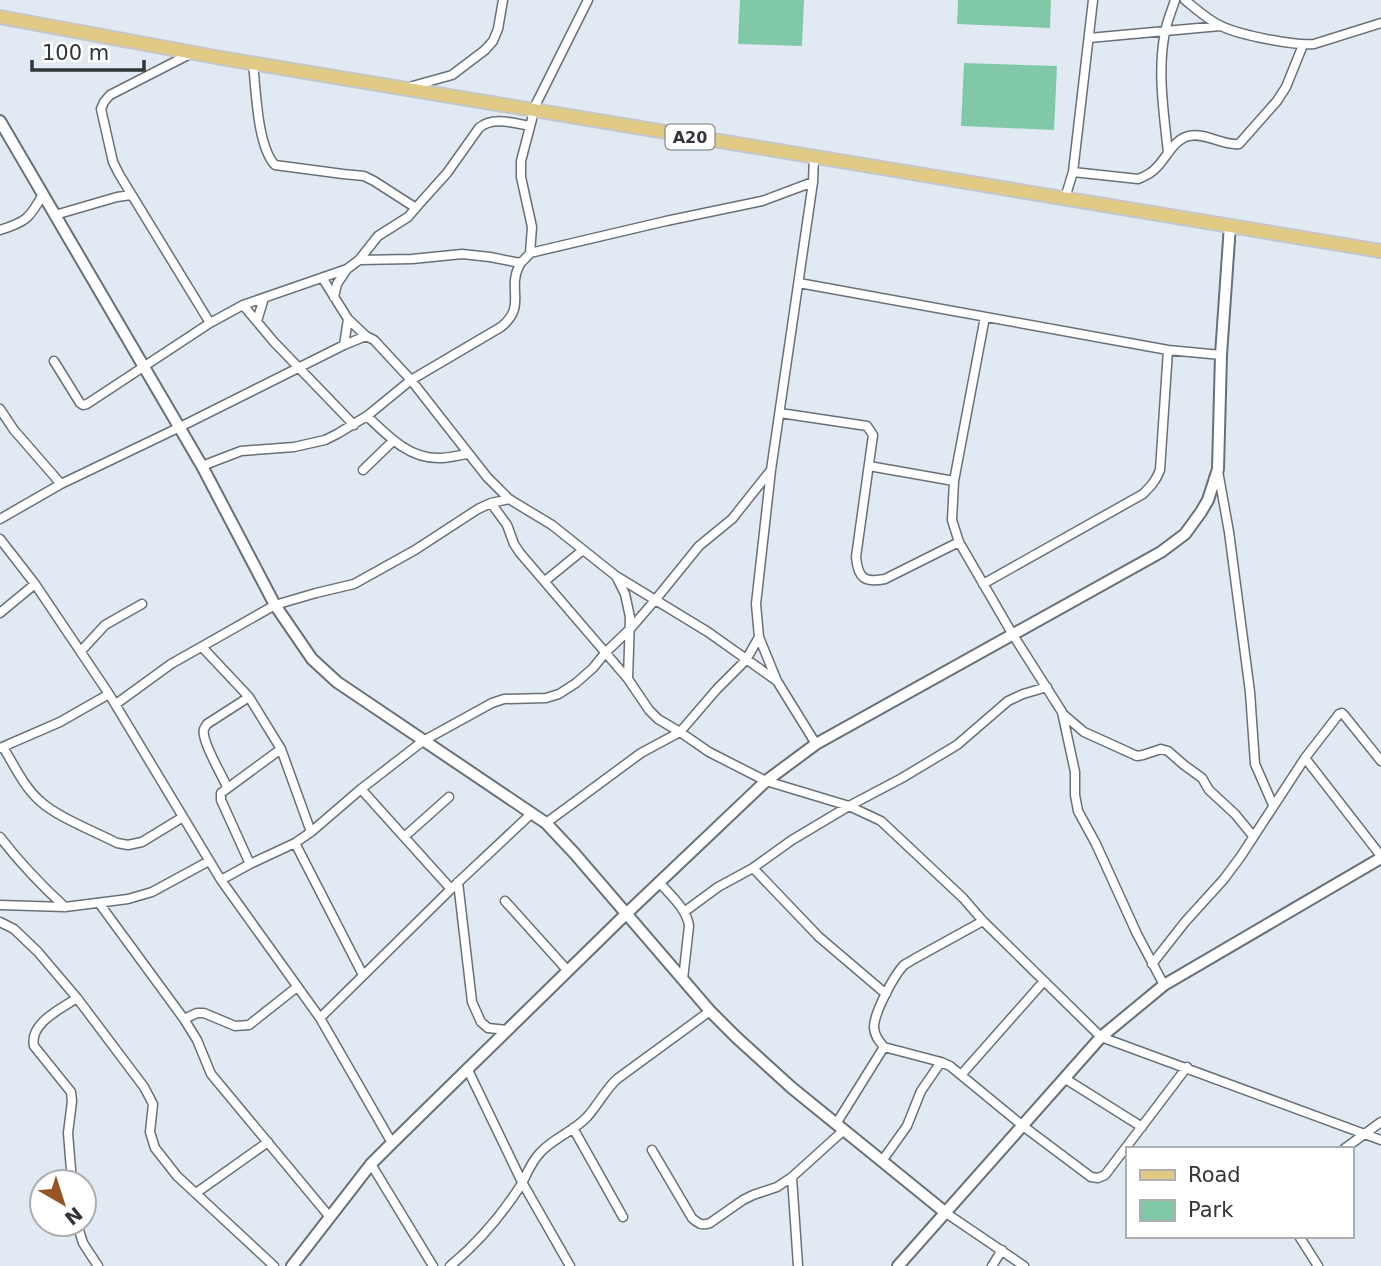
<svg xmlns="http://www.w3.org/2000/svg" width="1381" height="1266" viewBox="0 0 1381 1266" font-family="'DejaVu Sans',sans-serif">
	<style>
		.green { fill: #80c8a8 }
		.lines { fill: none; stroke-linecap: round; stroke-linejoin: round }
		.street-casing { stroke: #697077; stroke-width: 11 }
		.secondary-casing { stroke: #697077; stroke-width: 14 }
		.primary-casing { stroke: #c5c6c7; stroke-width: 16 }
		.street { stroke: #fff; stroke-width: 8 }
		.secondary { stroke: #fff; stroke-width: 10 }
		.primary { stroke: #e1ca84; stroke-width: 12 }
		.labels { text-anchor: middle; stroke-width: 7; stroke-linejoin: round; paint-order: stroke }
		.shield { fill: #fff; stroke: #6f7174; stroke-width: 2 }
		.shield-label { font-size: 16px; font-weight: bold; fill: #313438 }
	</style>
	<rect width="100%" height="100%" fill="#e1eaf2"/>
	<!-- green -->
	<path class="green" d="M740,0H804L802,46L738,44Z
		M958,0H1051L1050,28L957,24Z
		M964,63L1057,66L1054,130L961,126Z"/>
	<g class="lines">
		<!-- street casing -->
		<g class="street-casing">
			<path id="street" d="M1185,0C1196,9 1208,20 1221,26C1240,35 1294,46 1314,44L1381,23
				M1089,38L1220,26
				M190,54L110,95L104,102L101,109L113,162L119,174L210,323L243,305L347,269L359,260L378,236L408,217L421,202L447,173L479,128C492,116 514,123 530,126
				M253,63C256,89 257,146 275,165L343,174L364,176L374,181L416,208
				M409,87L452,75L485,50L493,41L498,29L503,0
				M1168,153C1164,113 1157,72 1165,32C1167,21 1172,10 1175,0
				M814,157L813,182L771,470L756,604L759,637L777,681L816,744
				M1073,172L1138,179C1146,176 1152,173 1157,167C1167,157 1174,139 1189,136C1205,132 1223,146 1239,144L1277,101L1286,87L1303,45
				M1065,198L1073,172L1093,0
				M55,215L117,197L131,195
				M0,230C26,222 30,218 43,194
				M530,253L532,227L521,177V161L532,119L533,110L588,0
				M359,260L412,259L462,254L490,257L520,263
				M323,279L348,319L366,336L374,340L411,380L487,477L509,499L552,525L616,576L708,632L777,681
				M799,283L1168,350L1221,355
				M334,297L337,284L347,269
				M243,305L274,342L354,425
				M985,317L954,481L952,520L959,542L1013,635L1062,712L1075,772V795L1078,811L1096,844L1137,934L1164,985
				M257,321L264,298
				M344,345L348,319
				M54,361L80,403L83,405L87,404L210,323
				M0,409L14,430L61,484
				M780,413L867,426L873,435L856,557C858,578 864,583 885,579L959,542
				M367,416C388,436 409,459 440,458C449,458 459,455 468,454
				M202,466L241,451L294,447L325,440L337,434L367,416L411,380L501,327C527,306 507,290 519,266C521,261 527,258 530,253L666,221L762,201L813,182
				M869,466L954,481
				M363,470L393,441
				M1218,471L1229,532L1250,692L1255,764L1273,805
				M491,503L507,525L514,544L520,553L628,679L649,710L658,719L680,732L717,689L746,660L759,637
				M0,519L61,484L180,427L344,345L366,336
				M0,539L35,584L109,694L221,880L320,1018L392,1143
				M616,576L625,594L630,617L628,679
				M545,581L583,550
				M983,584L1143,494C1150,487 1156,481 1160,470L1168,350
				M0,613L35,584
				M202,647L249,697L281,749L311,832
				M81,651L105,625L142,604
				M116,704L171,664L275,605L316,593L354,584L415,550L478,509L491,503L509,499
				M1064,715L1084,732L1137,756L1143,755L1161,749L1168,751L1184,765L1202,778L1209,790L1235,814L1253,836
				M3,747C14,765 24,787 40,801C57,817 96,832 117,843L128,845L142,842L183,817
				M0,748L60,722L109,694
				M1305,758L1381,856
				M227,787C221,773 206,749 204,735C203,729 204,729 207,724L249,697
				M361,789L451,889
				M546,823L641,753L680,732L709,752L766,781L849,806L881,821L963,898L983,921L1101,1037L1381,1140
				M0,837C20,863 41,885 65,907
				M404,837L449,797
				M295,843L363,975
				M250,864L221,800V793L281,749
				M753,868L819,937L886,994
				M221,880L250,864L295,843L311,832L361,789L423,741L472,714L492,703L504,699L546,698L559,694L576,683L593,668L606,652L631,628L656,599L699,546L732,519L771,470
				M458,882L472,1002L481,1022L488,1028L507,1030
				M659,882C670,895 687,909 689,926L683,979
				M505,901L568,971
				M99,903L184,1019L197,1040L211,1074L329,1216
				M0,905L65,907L128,899L152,892L209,861
				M684,912L718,887L753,868L792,840L849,806L902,778L957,745L1008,701L1023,694L1047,687
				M0,922L14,929L38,952L77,998L144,1087L153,1104L150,1132L155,1148L177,1176L274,1266
				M1152,964L1185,922L1224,879L1241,856L1305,758L1339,714L1342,713L1344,715L1381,761
				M320,1018L451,889L532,813
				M184,1019L197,1013H204L235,1026L249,1025L297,987
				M884,1047L941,1062
				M467,1068L522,1182L570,1266
				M961,1075L1044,981
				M1064,1078L1142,1127
				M836,1124L884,1047C879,1041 874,1035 874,1027C874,1013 894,975 904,965C907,963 911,961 914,959L983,921
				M573,1128L623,1217
				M1344,1149L1381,1122
				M652,1150L692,1218C699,1224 702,1226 710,1223L743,1200L753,1195L777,1187L792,1177L844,1130
				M882,1161L907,1126L921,1091L941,1062L950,1066L1023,1126L1091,1177L1098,1178L1105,1175L1187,1067
				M371,1164L433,1266
				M792,1177L798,1266
				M72,1182L68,1133L72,1101L71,1092L34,1046C29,1023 61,1009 77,998
				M196,1193L268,1142
				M946,1213L1024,1266
				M77,1224L83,1243L98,1266
				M1299,1236L1318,1266
				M450,1266C478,1243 501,1216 521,1185C527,1174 531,1162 540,1153C553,1138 573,1132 587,1117C598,1105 605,1090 617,1079L710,1011
				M992,1266L1002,1250"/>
		</g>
		<!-- secondary casing -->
		<g class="secondary-casing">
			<path id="secondary" d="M0,121L202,466L275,605L312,659L337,682L546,823L575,854L710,1011L736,1037L792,1088L946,1213
				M292,1266L371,1164L392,1143L627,913L766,781L816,744L1161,552L1185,534L1201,512L1208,500L1218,469L1221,355L1230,225
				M898,1266L1101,1037L1164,985L1381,858"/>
		</g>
		<!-- primary casing -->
		<g class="primary-casing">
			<path id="primary" d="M0,17L221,58L1381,251"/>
		</g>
		<!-- street -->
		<use href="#street" class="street"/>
		<!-- secondary -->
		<use href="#secondary" class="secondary"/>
		<!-- primary -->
		<use href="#primary" class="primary"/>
	</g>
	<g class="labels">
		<!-- shield labels -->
		<rect class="shield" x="665.5" y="124.5" width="49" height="25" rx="5"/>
		<g class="shield-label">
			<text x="690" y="143">A20</text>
		</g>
	</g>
	<!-- legend -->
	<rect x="1126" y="1147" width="228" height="91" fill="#ffffff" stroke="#adaeaf" stroke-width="2"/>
	<rect x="1140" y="1170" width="35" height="10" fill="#e1ca84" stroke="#adaeaf" stroke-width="2"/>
	<text x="1188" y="1182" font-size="21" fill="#313438">Road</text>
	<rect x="1140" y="1200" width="35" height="21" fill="#80c8a8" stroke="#adaeaf" stroke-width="2"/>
	<text x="1188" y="1217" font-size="21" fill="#313438">Park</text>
	<!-- north arrow -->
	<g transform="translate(63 1203) rotate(141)"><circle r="33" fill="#ffffff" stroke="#adaeaf" stroke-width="2"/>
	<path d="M0-5L12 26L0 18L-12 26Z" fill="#975425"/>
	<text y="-10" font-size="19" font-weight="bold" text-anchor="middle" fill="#313438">N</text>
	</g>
	<!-- scale -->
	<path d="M32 60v10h112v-10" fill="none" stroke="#313438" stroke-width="3.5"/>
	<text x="42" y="60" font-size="21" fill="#313438" stroke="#ffffff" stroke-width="5" paint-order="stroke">100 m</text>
</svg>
